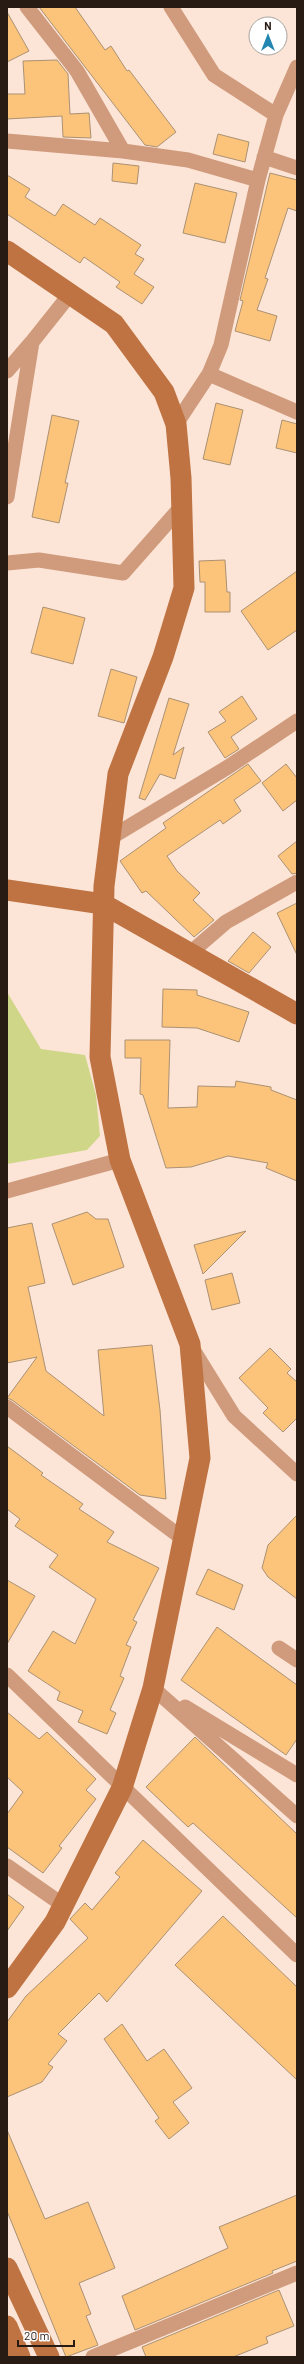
<svg xmlns="http://www.w3.org/2000/svg" width="304" height="2364" viewBox="0 0 304 2364" font-family="Barlow,sans-serif">
	<style>
		.green { fill: #d0d687 }
		.building { fill: #fcc37b; stroke: #ab9173 }
		.lines { fill: none; stroke-linecap: round; stroke-linejoin: round }
		.street { stroke: #d09b7c; stroke-width: 15 }
		.secondary { stroke: #bf7342; stroke-width: 21 }
	</style>
	<rect width="100%" height="100%" fill="#fce5d7"/>
	<!-- green -->
	<path class="green" d="M7,992L41,1049L85,1055L96,1095L100,1136L87,1150L7,1164Z"/>
	<!-- building -->
	<path class="building" d="M39,7H75L105,50L111,46L127,71L129,70L176,132L157,147L145,145Z
		M7,12L29,51L7,62Z
		M57,60L68,74L70,114L89,113L91,138L63,137L62,116L7,119V94H25L23,61Z
		M218,134L249,142L245,162L213,154Z
		M113,163L139,166L137,184L112,181Z
		M270,173L297,180V211L288,208L265,278L268,279L257,310L277,316L270,341L235,331L243,301L240,300Z
		M7,175L30,189L25,197L55,216L63,204L95,225L100,218L141,245L135,254L144,259L134,274L154,287L142,304L116,287L120,282L84,257L80,263L7,214Z
		M195,183L237,193L225,243L183,233Z
		M216,403L243,410L230,465L203,459Z
		M52,415L79,421L65,483H68L59,523L32,517Z
		M282,420L297,424V453L276,448Z
		M225,560L227,592H230V612H205V582H200L199,561Z
		M297,571V630L268,650L241,611Z
		M43,607L85,618L73,664L31,653Z
		M111,669L137,677L124,723L98,716Z
		M242,696L257,719L231,737L239,749L225,758L208,732L226,721L219,712Z
		M169,698L189,704L173,755L184,747L175,779L160,774L145,800L139,798Z
		M248,764L261,781L234,800L241,811L223,824L220,820L167,856L177,871L200,893L193,900L214,920L194,937L146,891L142,893L120,861L166,828L163,823Z
		M286,764L297,778V800L283,811L262,783Z
		M297,841V873L292,874L278,856Z
		M297,903V955L277,913Z
		M253,932L271,947L249,973L228,961Z
		M163,989L197,990V995L249,1012L239,1042L197,1028L162,1027Z
		M125,1040H170L168,1108L197,1107L198,1086L235,1087L236,1081L271,1087V1090L297,1100V1181L266,1168L268,1163L228,1156L191,1167L166,1168L143,1095L140,1094L141,1058H125Z
		M87,1212L96,1219H108L124,1267L73,1285L52,1224Z
		M32,1223L45,1283L28,1287L46,1371L104,1416L98,1350L152,1345L160,1410L166,1499L140,1495L12,1400L7,1398L37,1357L7,1363V1228Z
		M246,1231L203,1274L194,1245Z
		M232,1273L240,1303L212,1310L205,1280Z
		M270,1348L291,1369L287,1373L297,1382V1418L283,1432L263,1413L268,1408L239,1378Z
		M7,1446L43,1473L41,1475L83,1504L79,1509L114,1532L107,1542L159,1568L133,1620L137,1622L126,1645L131,1647L120,1676L124,1678L110,1710L116,1713L107,1734L78,1722L83,1711L57,1700L60,1692L28,1671L53,1631L75,1644L96,1599L49,1567L58,1555L15,1526L20,1519L7,1509Z
		M297,1515V1599L268,1577L262,1568L268,1545Z
		M208,1569L243,1585L234,1610L196,1594Z
		M7,1580L35,1596L7,1644Z
		M217,1627L297,1685V1739L286,1755L181,1680Z
		M7,1712L39,1739L47,1732L96,1779L86,1790L96,1799L59,1846L62,1848L43,1873L7,1847V1814L23,1792L7,1777Z
		M195,1737L297,1834V1918L193,1823L188,1827L146,1787Z
		M143,1840L202,1891L107,2002L99,1993L58,2034L67,2041L48,2064L53,2067L42,2082L7,2097V2022L26,1996L88,1938L70,1919L85,1903L92,1910L120,1877L115,1873Z
		M7,1894L24,1907L7,1931Z
		M223,1916L297,1987V2080L175,1965Z
		M122,2024L147,2061L164,2049L192,2088L173,2102L189,2123L169,2139L155,2121L159,2118L104,2039Z
		M7,2130L45,2219L88,2202L115,2268L79,2283L91,2314L86,2316L98,2345L66,2357L7,2211Z
		M297,2195V2261L272,2271L273,2273L135,2330L122,2296L228,2248L219,2227Z
		M279,2290L294,2326L266,2337L268,2343L233,2357H146L142,2347Z"/>
	<g class="lines">
		<!-- street -->
		<path class="street" d="M27,7L77,71L123,151
			M171,7L214,75L276,115
			M7,141L123,151L188,160L258,180
			M264,157L297,168
			M7,371L31,343
			M209,374L297,412
			M176,424L209,374L221,345L258,180L276,115L297,67
			M7,497L32,342L71,293
			M7,563L39,560L123,573L182,506
			M110,838L228,767L297,721
			M189,954L226,922L297,882
			M7,1191L120,1160
			M192,1348L234,1416L297,1474
			M7,1407L182,1538
			M279,1648L297,1660
			M7,1675L297,1955
			M153,1688L297,1816
			M185,1707L297,1775
			M7,1866L63,1905
			M93,2357L297,2273"/>
		<!-- secondary -->
		<path class="secondary" d="M7,251L114,324L164,392L176,424L181,478L184,588L163,657L118,774L104,886L100,1057L120,1160L190,1344L200,1458L153,1688L122,1788L55,1922L7,1988
			M7,890L103,904L297,1014
			M7,2268L49,2357
			M7,2326L20,2357"/>
	</g>
	<!-- border -->
	<rect width="304" height="2364" fill="none" stroke="#281b13" stroke-width="16"/>
	<!-- north arrow -->
	<g transform="translate(268 36)"><circle r="19" fill="#ffffff" stroke="#a9a4a1"/>
	<path d="M0-3L7 15L0 10L-7 15Z" fill="#2386b0"/>
	<text y="-6" font-size="11" font-weight="bold" text-anchor="middle" fill="#281b13">N</text>
	</g>
	<!-- scale -->
	<path d="M18 2340v6h56v-6" fill="none" stroke="#281b13" stroke-width="2"/>
	<text x="24" y="2340" font-size="12" fill="#281b13" stroke="#ffffff" stroke-width="3" paint-order="stroke">20 m</text>
</svg>
